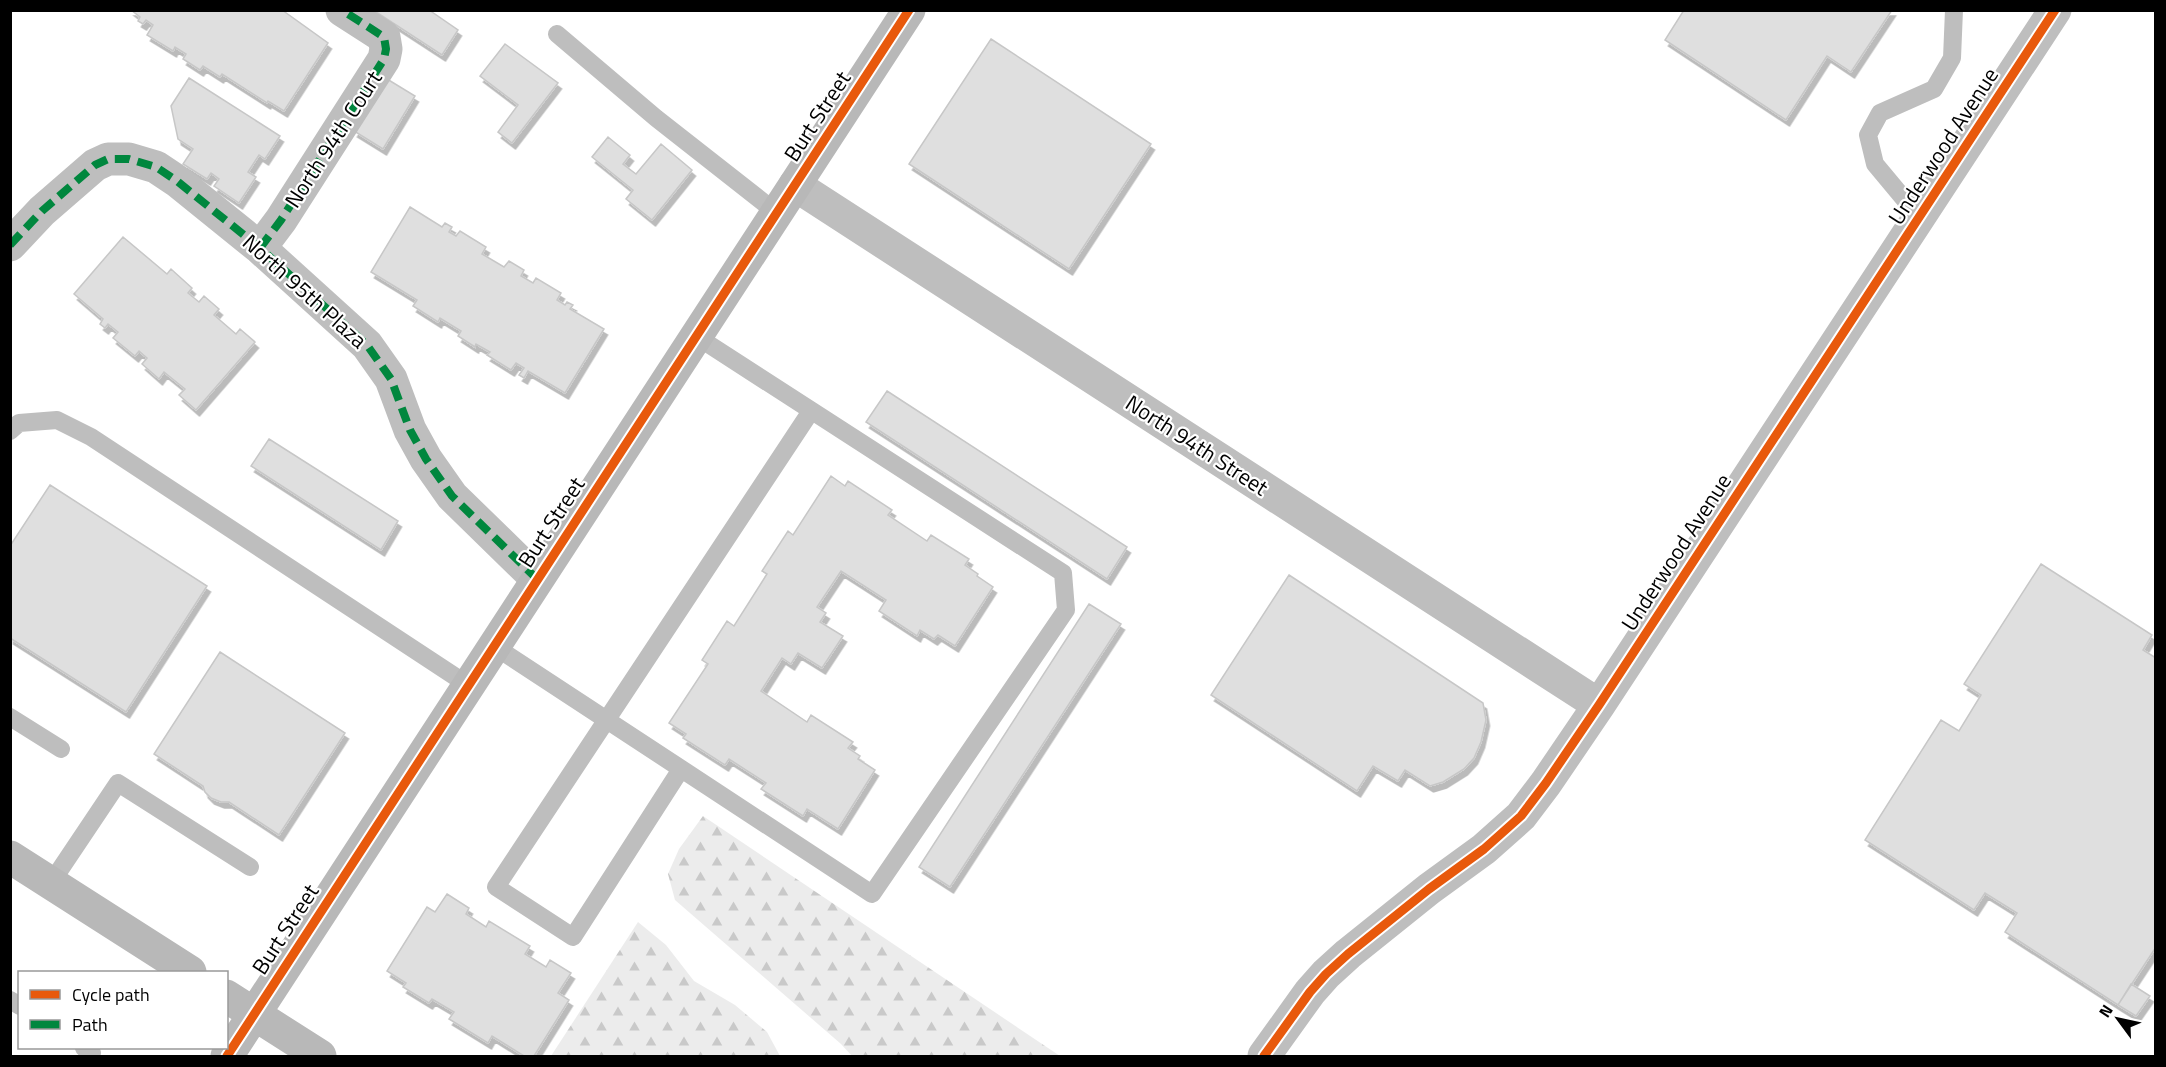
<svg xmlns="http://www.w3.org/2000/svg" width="2166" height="1067" viewBox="0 0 2166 1067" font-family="'Titillium Web',sans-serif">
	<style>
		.forest { fill: url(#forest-firs) }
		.building { fill: #dfdfdf; stroke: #c7c7c7; stroke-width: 1.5; filter: url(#shadow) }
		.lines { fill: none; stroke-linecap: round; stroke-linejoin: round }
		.lane { stroke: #bebebe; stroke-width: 18 }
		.street { stroke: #bebebe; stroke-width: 33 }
		.secondary { stroke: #b8b8b8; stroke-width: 33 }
		.quiet { stroke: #00873e; stroke-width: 8; stroke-dasharray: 15 8; stroke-linecap: butt }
		.cycleway-casing { stroke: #fff; stroke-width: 13 }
		.cycleway { stroke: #e8590c; stroke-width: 9 }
		.labels { text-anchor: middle; stroke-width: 4.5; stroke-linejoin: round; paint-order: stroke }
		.street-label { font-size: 22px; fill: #000; stroke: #fff }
	</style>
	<defs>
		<pattern id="forest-firs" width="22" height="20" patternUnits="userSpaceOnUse" patternTransform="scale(1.5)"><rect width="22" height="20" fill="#ececec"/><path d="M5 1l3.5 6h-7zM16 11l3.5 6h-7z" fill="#c9c9c9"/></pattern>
		<filter id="shadow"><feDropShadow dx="3.5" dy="6" stdDeviation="0" flood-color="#0004"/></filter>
	</defs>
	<rect width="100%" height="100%" fill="#fff"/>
	<!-- forest -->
	<path class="forest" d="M703,816L1060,1056H852L841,1044L675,900L668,874L679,849Z
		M638,922L666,945L694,981L735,1005L767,1032L780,1056H551Z"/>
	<!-- building -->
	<path class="building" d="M131,10H282L328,43L284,111L268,101L267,103L222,74L220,77L203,66L200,70L183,59L186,54L175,47L173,51L147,35L153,25L146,20L143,24L138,21L140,17Z
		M373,10H429L458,30L442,55Z
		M1684,10H1892L1851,72L1827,56L1786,120L1665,40Z
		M991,39L1151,144L1069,269L909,164Z
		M505,44L558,83L512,143L498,132L518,105L480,76Z
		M189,78L280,136L265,159L259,155L248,172L256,177L239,203L214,186L219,179L211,173L207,179L183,164L193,149L178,139L171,106Z
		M387,79L415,96L383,149L354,131Z
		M608,137L630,155L623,164L636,174L661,144L692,170L652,220L626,199L633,190L592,157Z
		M410,207L442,227L445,223L452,227L449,232L456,236L460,231L486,247L482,254L504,267L509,261L524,270L521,276L533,283L536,278L561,293L557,300L565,305L567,302L573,305L570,309L604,329L565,393L528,371L524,378L519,375L524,368L516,363L511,370L487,355L490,352L476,344L475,347L458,336L461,331L440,318L438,322L413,306L417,300L371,272Z
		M123,237L167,274L171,269L192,288L188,293L199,302L204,296L219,309L214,315L236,334L240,329L255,342L196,410L179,395L185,389L164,372L159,379L142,364L147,358L139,351L135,356L113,338L118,332L108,324L105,328L100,324L103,319L74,294Z
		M887,391L1127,547L1107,579L866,422Z
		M269,439L398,521L381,550L251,466Z
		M831,476L845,486L848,481L892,510L888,515L927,541L931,535L969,559L965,565L978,574L977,576L993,587L955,646L938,635L934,639L920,630L917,636L879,611L886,600L841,571L817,607L826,613L820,622L843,636L822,668L798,653L791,664L782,658L761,691L807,722L811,715L853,742L848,748L860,756L858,759L875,770L838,829L807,809L803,816L761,789L766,783L729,759L725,765L683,738L686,734L669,723L708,664L702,660L727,621L734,626L767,574L762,571L788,531L793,535Z
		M50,485L207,586L126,712L10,638V546Z
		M2041,564L2152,635L2143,650L2156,658V947L2118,1005L2005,932L2017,913L1985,893L1974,910L1865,840L1941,720L1959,731L1981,695L1964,684Z
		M1289,575L1483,703L1486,720L1481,742L1474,758L1464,769L1443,782L1430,786L1405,770L1398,781L1373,766L1357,791L1211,695Z
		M1089,604L1121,624L950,887L919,867Z
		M220,652L345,733L279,835L229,802H221L211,798L205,792L203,786L154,754Z
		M447,894L469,908L466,914L486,927L489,921L530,946L525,954L546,967L550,960L571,973L558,993L569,1000L534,1056H524L492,1036L488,1043L449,1019L454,1012L432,999L429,1003L403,987L406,983L387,971L427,907L435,912Z
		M2131,984L2150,996L2136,1016L2118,1005Z"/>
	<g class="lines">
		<!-- lane -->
		<path class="lane" d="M557,34L656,118L777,213
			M1920,218L1875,164L1868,135L1880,113L1934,89L1952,58L1954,10
			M10,431L19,423L57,420L91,437L468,685
			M494,646L872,894L1066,610L1063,573L696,336
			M10,717L61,749
			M681,769L573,937L496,887L811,411
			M51,883L118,783L250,867
			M10,1000L20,1006
			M84,1048L92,1053L90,1056"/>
		<!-- street -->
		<path class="street" d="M795,185L1599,705
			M10,245L42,211L95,165L108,159H129L156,167L177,181L260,248L367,345L391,379L410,430L426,459L452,496L537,579
			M260,248L281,220L384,59L386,49L384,37L342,10
			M1264,1056L1310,992L1326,974L1348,954L1429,889L1484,849L1521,816L1546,783L1599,705L2055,10"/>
		<!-- secondary -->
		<path class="secondary" d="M10,857L190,972
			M226,996L320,1056
			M227,1056L909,10"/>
		<!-- quiet -->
		<path class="quiet" d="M10,245L42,211L95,165L108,159H129L156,167L177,181L260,248L367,345L391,379L410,430L426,459L452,496L537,579
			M260,248L281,220L384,59L386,49L384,37L342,10"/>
		<!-- cycleway casing -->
		<g class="cycleway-casing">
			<path id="cycleway" d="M227,1056L909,10
				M1264,1056L1310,992L1326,974L1348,954L1429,889L1484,849L1521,816L1546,783L1599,705L2055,10"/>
		</g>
		<!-- cycleway -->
		<use href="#cycleway" class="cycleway"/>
	</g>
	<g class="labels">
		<!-- street labels -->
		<g class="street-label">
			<text transform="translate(817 116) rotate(-57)" y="8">Burt Street</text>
			<text transform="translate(333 139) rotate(-57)" y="8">North 94th Court</text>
			<text transform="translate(1943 146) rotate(-57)" y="8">Underwood Avenue</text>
			<text transform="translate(305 291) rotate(42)" y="8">North 95th Plaza</text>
			<text transform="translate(1197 445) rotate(33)" y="8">North 94th Street</text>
			<text transform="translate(551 522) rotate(-57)" y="8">Burt Street</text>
			<text transform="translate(1676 552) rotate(-57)" y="8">Underwood Avenue</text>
			<text transform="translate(285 929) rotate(-57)" y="8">Burt Street</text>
		</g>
	</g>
	<!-- border -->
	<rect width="2166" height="1067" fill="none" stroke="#000000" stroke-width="24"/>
	<!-- legend -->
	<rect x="18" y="971" width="210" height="78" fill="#ffffff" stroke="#999999" stroke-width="1.5"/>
	<rect x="30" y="990" width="30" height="9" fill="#e8590c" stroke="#999999" stroke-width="1.5"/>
	<text x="72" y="1001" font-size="18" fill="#000000">Cycle path</text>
	<rect x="30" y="1020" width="30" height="9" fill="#00873e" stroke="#999999" stroke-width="1.5"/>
	<text x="72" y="1031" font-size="18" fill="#000000">Path</text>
	<!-- north arrow -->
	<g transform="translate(2118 1019) rotate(303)" stroke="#ffffff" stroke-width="4.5" paint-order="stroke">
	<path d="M0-4.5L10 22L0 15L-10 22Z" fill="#000000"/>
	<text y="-9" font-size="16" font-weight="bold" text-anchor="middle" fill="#000000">N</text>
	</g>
</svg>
